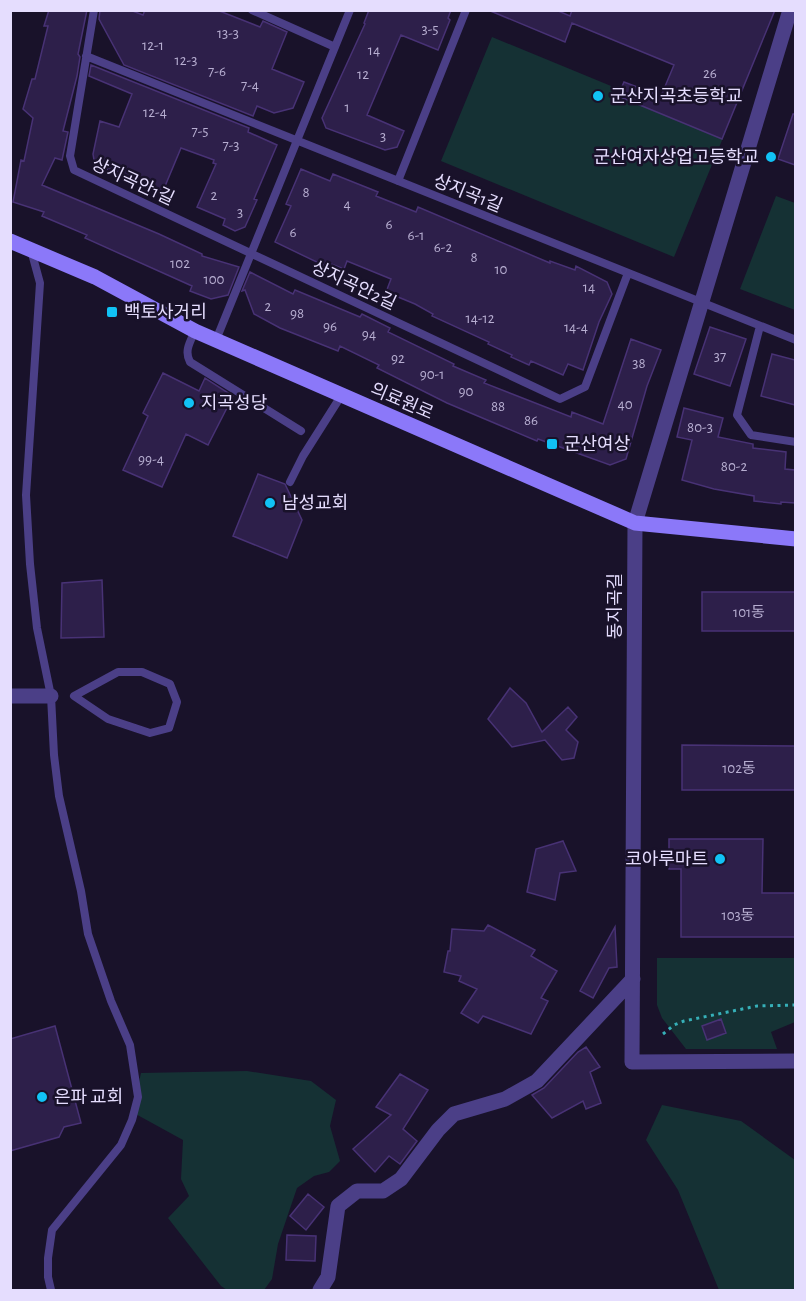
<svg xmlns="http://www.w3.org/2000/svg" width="806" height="1301" viewBox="0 0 806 1301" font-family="'Alegreya Sans','Noto Sans KR',sans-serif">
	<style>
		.green { fill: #153134 }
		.building { fill: #2d1f4a; stroke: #483275; stroke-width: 1.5 }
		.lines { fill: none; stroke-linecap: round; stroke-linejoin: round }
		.path { stroke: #36b0b8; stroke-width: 3; stroke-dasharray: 3 4.5; stroke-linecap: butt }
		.lane { stroke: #4b3f87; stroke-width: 8 }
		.street { stroke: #4b3f87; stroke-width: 15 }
		.secondary { stroke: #8b78f9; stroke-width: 15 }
		.poi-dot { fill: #11c2f5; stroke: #19122a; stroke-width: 2 }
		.labels { text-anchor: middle; stroke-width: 5; stroke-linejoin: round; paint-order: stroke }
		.number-label { font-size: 15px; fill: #b7aed1 }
		.poi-label { font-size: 18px; fill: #e5ddfe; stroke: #19122a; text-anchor: start }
		.street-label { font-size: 18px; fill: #e5ddfe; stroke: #19122a }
	</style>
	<rect width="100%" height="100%" fill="#19122a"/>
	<!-- green -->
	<path class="green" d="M492,37L725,133L674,257L441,161Z
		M776,196L795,203V310L740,289Z
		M657,958H795V1022L771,1032L777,1049H686L662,1018L657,1005Z
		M247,1071L311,1081L336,1100L330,1126L340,1161L329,1172L314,1176L297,1188L278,1244L272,1279L264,1290H227L221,1286L168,1218L189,1196L181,1179L183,1140L132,1112L141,1073Z
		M662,1105L741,1121L795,1160V1290H719L678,1190L646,1140Z"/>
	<!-- building -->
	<path class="building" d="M49,10H87L78,54L80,57L77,76L63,131L68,132L62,160L55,158L42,185L159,234L202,254V256L239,267L228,295L211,299L190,291L192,286L85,238L87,235L42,216L44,212L13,202L21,160L24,161L33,118L23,109L32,79H35L48,26H44Z
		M100,10H130L143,15L145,10H217L260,27L263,21L287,32L272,69L304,82L293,108L274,113L257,106L253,116L124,65L99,19Z
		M369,10H451L448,18L450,20L438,50L401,35L367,115L404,131L397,147L385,150L326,128L322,118L365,24L364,23Z
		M488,10H556L570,16L572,10H775L722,139L618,96L624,82L661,96L674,65L572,23L565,42Z
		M91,65L249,128L248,132L277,145L254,199L257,200L245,227L235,231L223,225L225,219L197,207L216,164L213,163L214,160L181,148L163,191L108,168L106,172L95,166L93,154L100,121L119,127L132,94L89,76Z
		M793,114H795V165L778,159Z
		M301,169L330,181L333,174L378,192L376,196L416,212L418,207L550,263V261L575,270L576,266L607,282L612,294L599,322L583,370L568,364L563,375L531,361L529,365L511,357L512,355L488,344L489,342L432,316L433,314L415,304L386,292L391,279L347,261L344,269L326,262L325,266L275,242L291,206L286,204Z
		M250,272L293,294L295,290L360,317L362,314L390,328L388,332L454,364L453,366L486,380L484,383L571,417L572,412L603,424L631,339L661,350L647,386L626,459L610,465L538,439L537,441L447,403L377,368L379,365L340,346L338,351L280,328L254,314L245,290L242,291Z
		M710,327L746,339L730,386L694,374Z
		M772,354L795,360V405L761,396Z
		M163,373L199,391L205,378L233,396L208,445L186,434L162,487L123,470L148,416L143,413Z
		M684,408L723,418L718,437L753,444V448L786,452L785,469L795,470V503L781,502V504L754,501V496L714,489L682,480L692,440L677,437Z
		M258,474L285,484L302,520L287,558L233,536Z
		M102,580L104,637L61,638L62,583Z
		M702,592H795V631H702Z
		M510,688L526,703L542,732L568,707L577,717L566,730L578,742L574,758L562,760L545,740L512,747L488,719Z
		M682,745L795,746V790H682Z
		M669,839H763L762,893H795V937H681V869H669Z
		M563,841L576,871L560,873L555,900L527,892L536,849Z
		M488,925L535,950L531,956L557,971L541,998L548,1001L531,1034L483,1016L478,1023L461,1013L477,989L459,981L461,976L444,972L448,951H450L452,929L484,931Z
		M615,927L617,967L609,968L593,998L580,991Z
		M721,1019L726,1033L707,1040L702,1026Z
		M55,1026L81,1123L64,1127L59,1137L10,1151V1039Z
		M586,1047L600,1067L590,1072L601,1103L586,1109L583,1101L552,1118L532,1095L544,1088L578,1052Z
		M400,1074L428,1090L403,1129L417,1141L400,1164L389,1156L375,1172L353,1149L391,1115L376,1107Z
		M308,1194L324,1207L306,1230L290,1216Z
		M287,1235L316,1236L315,1261L286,1260Z"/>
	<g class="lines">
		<!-- path -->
		<path class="path" d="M663,1034L674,1025L684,1021L757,1006L796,1005"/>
		<!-- lane -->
		<path class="lane" d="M94,10L70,156L74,170L560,399L585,387L628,273
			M252,10L335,47
			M86,56L796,340
			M398,181L466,10
			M31,250L40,283L26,495L30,564L37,628L51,696L54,755L59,796L81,891L88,934L111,1001L130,1045L138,1097L132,1120L121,1145L52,1230L48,1258V1277L51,1290
			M760,326L737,415L751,435L796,442
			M195,331C190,342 184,351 190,362L301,431
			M216,340L350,10
			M290,482L303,456L341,396
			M118,672H142L170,684L177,702L169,728L150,733L108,719L74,696Z"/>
		<!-- street -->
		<path class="street" d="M790,10L635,523L632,1062L796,1061
			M10,696H51
			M320,1290L328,1277L338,1206L357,1191H383L401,1179L438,1130L454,1114L505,1099L537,1081L633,979"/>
		<!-- secondary -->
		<path class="secondary" d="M10,241L95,277L195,331L635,523L796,539"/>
	</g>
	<!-- markers -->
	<g class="poi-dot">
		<circle cx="598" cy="96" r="6"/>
		<circle cx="771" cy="157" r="6"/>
		<rect x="106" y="306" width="12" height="12" rx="3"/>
		<circle cx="189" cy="403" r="6"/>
		<rect x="546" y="438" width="12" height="12" rx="3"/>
		<circle cx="270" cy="503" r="6"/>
		<circle cx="720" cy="859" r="6"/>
		<circle cx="42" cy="1097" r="6"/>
	</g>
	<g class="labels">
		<!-- number labels -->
		<g class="number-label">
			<text x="430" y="34">3-5</text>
			<text x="228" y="38">13-3</text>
			<text x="153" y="50">12-1</text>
			<text x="374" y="55">14</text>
			<text x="186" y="65">12-3</text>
			<text x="217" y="76">7-6</text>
			<text x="710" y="78">26</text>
			<text x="363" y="79">12</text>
			<text x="250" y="90">7-4</text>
			<text x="347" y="112">1</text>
			<text x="155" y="117">12-4</text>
			<text x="200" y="136">7-5</text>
			<text x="383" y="141">3</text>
			<text x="231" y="150">7-3</text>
			<text x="306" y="197">8</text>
			<text x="214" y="200">2</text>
			<text x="347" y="209">4</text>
			<text x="240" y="217">3</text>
			<text x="389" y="229">6</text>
			<text x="293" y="237">6</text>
			<text x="416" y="240">6-1</text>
			<text x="443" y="252">6-2</text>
			<text x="474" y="262">8</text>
			<text x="180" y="268">102</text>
			<text x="501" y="274">10</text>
			<text x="214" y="284">100</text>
			<text x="589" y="292">14</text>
			<text x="268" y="311">2</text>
			<text x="297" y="318">98</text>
			<text x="480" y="323">14-12</text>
			<text x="330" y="331">96</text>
			<text x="576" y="332">14-4</text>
			<text x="369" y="339">94</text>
			<text x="720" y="361">37</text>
			<text x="398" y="363">92</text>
			<text x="639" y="368">38</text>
			<text x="432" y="379">90-1</text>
			<text x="466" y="396">90</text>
			<text x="625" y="409">40</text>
			<text x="498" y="411">88</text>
			<text x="531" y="425">86</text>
			<text x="700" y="432">80-3</text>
			<text x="151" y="464">99-4</text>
			<text x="734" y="471">80-2</text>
			<text x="749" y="617">101동</text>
			<text x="739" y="773">102동</text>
			<text x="738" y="920">103동</text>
		</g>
		<!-- poi labels -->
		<g class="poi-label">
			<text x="610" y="102">군산지곡초등학교</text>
			<text x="759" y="163" text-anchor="end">군산여자상업고등학교</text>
			<text x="124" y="318">백토사거리</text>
			<text x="201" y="409">지곡성당</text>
			<text x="564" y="450">군산여상</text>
			<text x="282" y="509">남성교회</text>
			<text x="708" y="865" text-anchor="end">코아루마트</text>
			<text x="54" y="1103">은파 교회</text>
		</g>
		<!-- street labels -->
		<g class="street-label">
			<text transform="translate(133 181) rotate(25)" y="6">상지곡안1길</text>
			<text transform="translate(468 193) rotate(22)" y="6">상지곡1길</text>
			<text transform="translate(354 285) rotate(25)" y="6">상지곡안2길</text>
			<text transform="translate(402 401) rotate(23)" y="6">의료원로</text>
			<text transform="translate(615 606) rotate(-90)" y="6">동지곡길</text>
		</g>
	</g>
	<!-- border -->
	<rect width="806" height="1301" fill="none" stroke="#e5ddfe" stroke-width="24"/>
</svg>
